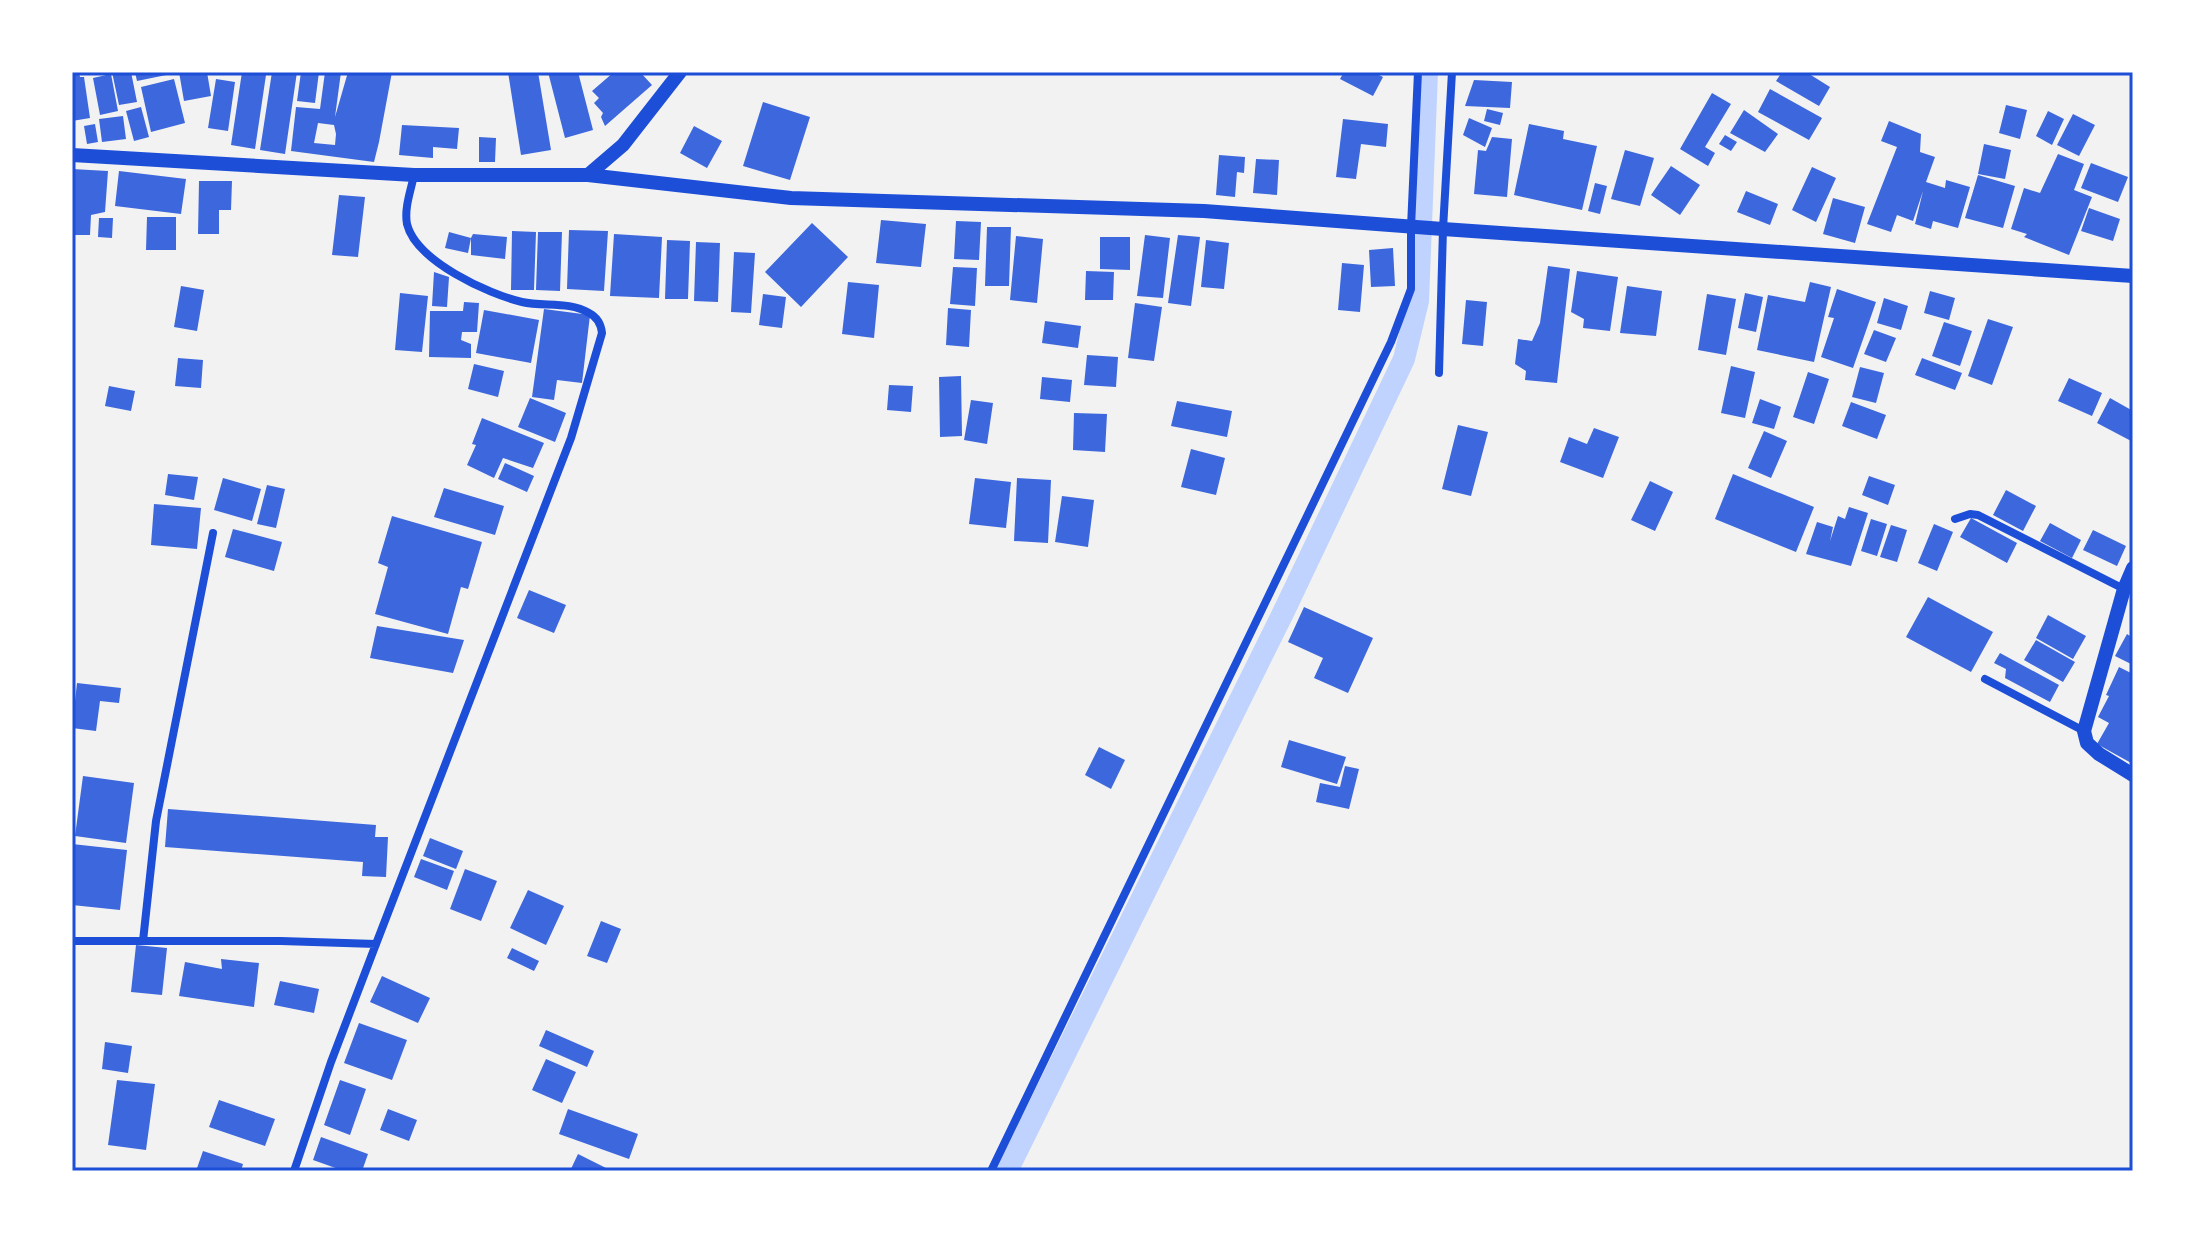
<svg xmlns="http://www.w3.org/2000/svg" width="2205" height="1243" viewBox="0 0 2205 1243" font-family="'Noto Serif',serif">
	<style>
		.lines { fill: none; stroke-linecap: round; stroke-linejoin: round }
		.canal { stroke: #bfd3fe; stroke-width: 22 }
		.building { fill: #3d67dc; fill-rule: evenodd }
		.minor { stroke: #1d4ed8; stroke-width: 8 }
		.tertiary { stroke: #1d4ed8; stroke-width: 14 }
		.neatline { fill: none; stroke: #1d4ed8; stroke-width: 3 }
	</style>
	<rect width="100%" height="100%" fill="#f2f2f2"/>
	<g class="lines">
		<!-- canal -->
		<path class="canal" d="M1007,1171L1284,611L1404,359L1418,301L1427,72"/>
	</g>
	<!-- building -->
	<path class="building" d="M72,72H79L80,77H84L90,118L72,121Z
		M112,72H131L137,102L119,105Z
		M135,72H176V73L137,81Z
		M179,72H207L211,96L184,101Z
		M242,72L266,75L255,149L231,145Z
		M272,72H297L285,154L260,150Z
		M301,72H319L315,103L297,101Z
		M325,72H341L335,117L348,72H392L379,142L374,162L291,151L296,107L320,109ZM318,123L334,125L336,134L335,145L314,143Z
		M508,72H538L551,150L521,155Z
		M548,72H578L593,130L565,138Z
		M614,72H640L652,85L605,126L601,117L603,113L594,103L599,98L592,91Z
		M1344,72H1373L1383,77L1373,96L1340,79Z
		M1782,72H1806L1830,87L1819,106L1776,81Z
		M111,74L118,111L100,115L93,78Z
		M174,79L185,123L151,132L141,87Z
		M216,79L235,82L228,131L208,128Z
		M1474,80L1512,82L1510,108L1465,106Z
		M1770,89L1822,118L1809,140L1758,112Z
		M1712,93L1731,104L1705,147L1715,153L1708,166L1680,149Z
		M763,102L810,117L790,180L743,166Z
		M2006,105L2027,110L2020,139L1999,133Z
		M141,107L149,137L134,141L126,111Z
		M1487,109L1503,113L1500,125L1484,121Z
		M1744,110L1778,134L1765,152L1730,133Z
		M2048,111L2064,119L2052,145L2036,136Z
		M2073,114L2095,125L2079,156L2057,145Z
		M123,116L126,139L102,142L99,119Z
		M1469,118L1492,128L1485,147L1463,135Z
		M1343,119L1388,124L1386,147L1361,144L1356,179L1336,177Z
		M1889,121L1921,134L1920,152L1935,157L1926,182L1945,188L1946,180L1970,187L1958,228L1933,221L1931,229L1915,224L1923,191L1913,221L1897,215L1891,232L1867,224L1897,147L1881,141Z
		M95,124L98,142L87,144L84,126Z
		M1529,124L1564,131L1563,139L1597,146L1582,210L1514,195Z
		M402,125L459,128L457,149L433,147V158L399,155Z
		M694,126L722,141L707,168L680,153Z
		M1725,135L1737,142L1731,151L1719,144Z
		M479,137L496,138L495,162H479Z
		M1492,137L1512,139L1507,197L1474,194L1478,150L1486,151Z
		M1984,144L2011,150L2005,179L1978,174Z
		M1625,150L1654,158L1640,206L1611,199Z
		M2058,154L2084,164L2074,190L2092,197L2069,255L2024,237L2027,234L2011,229L2024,188L2040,193Z
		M1219,155L1245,157L1244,173L1237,172L1235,197L1216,195Z
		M1256,159L1279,160L1277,195L1253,193Z
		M2091,163L2128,177L2118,202L2081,188Z
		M1671,166L1700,185L1680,215L1651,195Z
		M1812,167L1836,178L1816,222L1792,210Z
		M72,169L108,171L105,212L91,215L90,235H72Z
		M119,171L186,179L181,214L115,206Z
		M1978,175L2015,186L2003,228L1965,218Z
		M199,181H232L231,210H219V234H198Z
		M1595,183L1607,186L1600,214L1588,211Z
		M1746,191L1778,204L1770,225L1737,212Z
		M339,195L365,197L358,257L332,255Z
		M1833,198L1865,207L1855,243L1823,234Z
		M2089,208L2120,219L2113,241L2081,231Z
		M147,217H176V250H146Z
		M99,218H113L112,238L98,237Z
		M881,220L926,224L921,267L876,263Z
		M956,221L981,222L979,260L954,259Z
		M812,223L848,257L801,307L765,272Z
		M987,227H1011L1009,286H985Z
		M569,230L608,231L604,291L567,289Z
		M512,231L536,232L534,290H511Z
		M449,232L471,238L473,234L507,237L505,259L471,255V238L468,253L445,248Z
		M538,232H562L560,291L536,290Z
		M614,234L662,237L659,298L610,296Z
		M1145,235L1170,238L1163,298L1137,296Z
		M1178,235L1200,237L1191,306L1168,303Z
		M1016,236L1043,239L1037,303L1010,300Z
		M1100,237H1130V270L1100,269Z
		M667,240L690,241L688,299H665Z
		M1206,240L1229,243L1224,289L1201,287Z
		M696,242L720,243L718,302L694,301Z
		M1393,248L1395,286L1371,287L1369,250Z
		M734,252L755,253L751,313L731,312Z
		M1342,263L1364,265L1360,312L1338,310Z
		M1548,266L1570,269L1557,383L1525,380L1526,371L1515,364L1518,339L1532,341L1540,323Z
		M953,267L977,268L975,306L950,304Z
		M1086,271L1114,272L1113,300H1085Z
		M1577,271L1618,277L1610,331L1583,328L1584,319L1571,312Z
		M434,272L449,277L447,307L432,306Z
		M848,282L879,285L874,338L842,334Z
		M1810,282L1831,287L1814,362L1757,350L1768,295L1805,302Z
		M181,286L204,290L197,331L174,327Z
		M1627,286L1662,291L1656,336L1620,333Z
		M1837,289L1876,302L1853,368L1821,357L1834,318L1828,317Z
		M1930,291L1955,298L1949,320L1924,313Z
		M400,293L428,296L422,352L395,350Z
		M1745,293L1763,297L1756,332L1738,328Z
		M763,294L786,297L782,328L759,325Z
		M1707,294L1736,299L1726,355L1698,350Z
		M1884,298L1908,306L1901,330L1877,323Z
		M1466,300L1487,302L1483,346L1462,344Z
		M464,302L479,303L477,332H462L461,340L471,344V358L429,357L430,311H463Z
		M1135,303L1162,307L1154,361L1128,358Z
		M948,308L971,310L969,347L946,345Z
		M544,309L590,315L582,383L557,380L554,400L532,397Z
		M484,310L539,320L531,363L476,353Z
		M1988,319L2013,327L1992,385L1968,376Z
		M1045,321L1081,326L1078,348L1042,343Z
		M1944,322L1972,331L1960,366L1932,356Z
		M1874,330L1896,338L1886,362L1864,354Z
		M1087,355L1118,357L1116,387L1084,385Z
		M178,358L203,360L201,388L175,386Z
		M1922,358L1962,373L1955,390L1915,375Z
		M474,364L504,371L498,397L468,389Z
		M1731,366L1755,372L1745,418L1721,413Z
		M1860,367L1884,373L1876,403L1852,397Z
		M1808,372L1829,379L1814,424L1793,417Z
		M961,376L962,436L940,437L939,377Z
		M1042,377L1072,380L1070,402L1040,399Z
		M2069,378L2102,393L2092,416L2058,401Z
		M889,385L913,386L911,412L887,410Z
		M109,386L135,391L131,411L105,406Z
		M530,398L566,413L555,442L518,427Z
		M2110,398L2133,411V442L2097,423Z
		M1760,399L1781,407L1774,429L1752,423Z
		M971,400L993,403L987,444L964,440Z
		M1177,401L1232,411L1227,437L1171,426Z
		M1851,402L1886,415L1877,439L1842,426Z
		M1074,413L1107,414L1105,452L1073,450Z
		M482,418L544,443L533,468L503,458L494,478L467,465L476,445L472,444Z
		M1458,425L1488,432L1471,496L1442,489Z
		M1594,428L1619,437L1603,478L1560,462L1569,437L1587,444Z
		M1764,431L1787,441L1771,478L1748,468Z
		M1191,449L1225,458L1216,495L1181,487Z
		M505,463L534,476L527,492L498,479Z
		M168,474L198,477L194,500L165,495Z
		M1733,474L1814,507L1796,552L1715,519Z
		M1869,476L1895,485L1888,505L1862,495Z
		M223,478L261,489L252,521L214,510Z
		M975,478L1011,482L1006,528L969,524Z
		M1017,478L1051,480L1048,543L1014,541Z
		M1650,481L1673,492L1655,531L1631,520Z
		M267,485L285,489L276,528L257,524Z
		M444,488L504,506L495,535L434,517Z
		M2006,490L2036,506L2023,531L1993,515Z
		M1062,496L1094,500L1088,547L1055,542Z
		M154,504L201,508L197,549L151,545Z
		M1849,507L1868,513L1851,566L1806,554L1817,522L1833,527L1830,541L1838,516L1845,519Z
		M392,516L482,542L468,589L461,587L448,634L375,614L388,567L378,563Z
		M1971,518L2017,543L2007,563L1960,537Z
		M1871,519L1887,524L1877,556L1861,551Z
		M2050,523L2081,540L2072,558L2040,541Z
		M1934,524L1953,532L1937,571L1918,563Z
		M1891,525L1907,530L1897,562L1880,557Z
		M233,529L282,542L274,571L225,557Z
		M2093,530L2126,546L2117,566L2083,550Z
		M529,590L566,605L554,633L517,618Z
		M1928,597L1993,632L1971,672L1906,637Z
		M1304,607L1373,638L1348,693L1314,678L1323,658L1288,642Z
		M2048,615L2086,636L2073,659L2036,638Z
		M377,626L464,640L453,673L370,658Z
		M2127,634L2133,638V665L2115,656Z
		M2036,640L2075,662L2063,682L2024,660Z
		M2000,653L2059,685L2050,702L2005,678L2006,669L1994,663Z
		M2119,667L2133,674V764L2097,744L2109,723L2098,717L2109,696L2106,695Z
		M77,683L121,688L119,703L100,701L96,731L72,728Z
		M1289,740L1346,757L1337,784L1281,767Z
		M1099,747L1125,760L1111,789L1085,775Z
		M1345,766L1359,769L1349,809L1316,802L1320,783L1340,787Z
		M83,776L134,783L126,843L75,836Z
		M168,809L376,825L375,837H388L386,877L362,876L363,862L165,847Z
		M430,838L463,851L456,869L423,856Z
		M72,844L127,850L120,910L72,905Z
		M421,859L454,871L447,890L414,877Z
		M465,869L497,881L481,921L450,909Z
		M528,890L564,906L546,945L510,928Z
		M601,921L621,929L607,963L587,956Z
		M136,945L167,948L162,995L131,992Z
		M512,948L539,961L534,971L507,958Z
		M221,959L259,963L254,1007L179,996L185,962L222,969Z
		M382,976L430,998L418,1023L370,1002Z
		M280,981L319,989L314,1013L274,1005Z
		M359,1023L407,1040L392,1080L344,1063Z
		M546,1030L594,1051L587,1067L539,1046Z
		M105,1042L132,1046L128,1073L102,1069Z
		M546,1059L576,1072L562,1103L532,1090Z
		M117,1080L155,1084L146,1150L108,1145Z
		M340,1080L366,1089L350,1135L324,1125Z
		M219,1100L275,1119L265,1146L209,1127Z
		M388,1109L417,1120L409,1141L380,1130Z
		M568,1109L638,1134L629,1159L559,1134Z
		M321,1137L368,1154L362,1171H344L313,1160Z
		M203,1151L243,1164L241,1171H196Z
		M578,1154L612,1171H570Z"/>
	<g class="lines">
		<!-- minor -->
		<path class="minor" d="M1439,373L1443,229L1452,72
			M1955,519L1970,514L1978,515L2124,589
			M213,533L156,821L143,941H281L376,944
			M1985,679L2084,731
			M72,941H143
			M294,1171L331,1062L376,944L571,438L602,333C601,324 597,317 589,313C569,301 544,307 522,302C488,294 416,261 407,224C404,208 411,190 414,175
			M991,1171L1391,342L1411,289V227L1418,72"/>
		<!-- tertiary -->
		<path class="tertiary" d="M72,155L414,175H588L623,145L680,72
			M588,175L791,198L1204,211L1443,229L2133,276
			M2133,568L2124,589L2084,731L2087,743L2099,754L2133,775"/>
	</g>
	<!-- border -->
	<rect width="2205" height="1243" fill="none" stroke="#ffffff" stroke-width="148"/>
	<rect x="74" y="74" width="2057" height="1095" class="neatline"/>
</svg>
